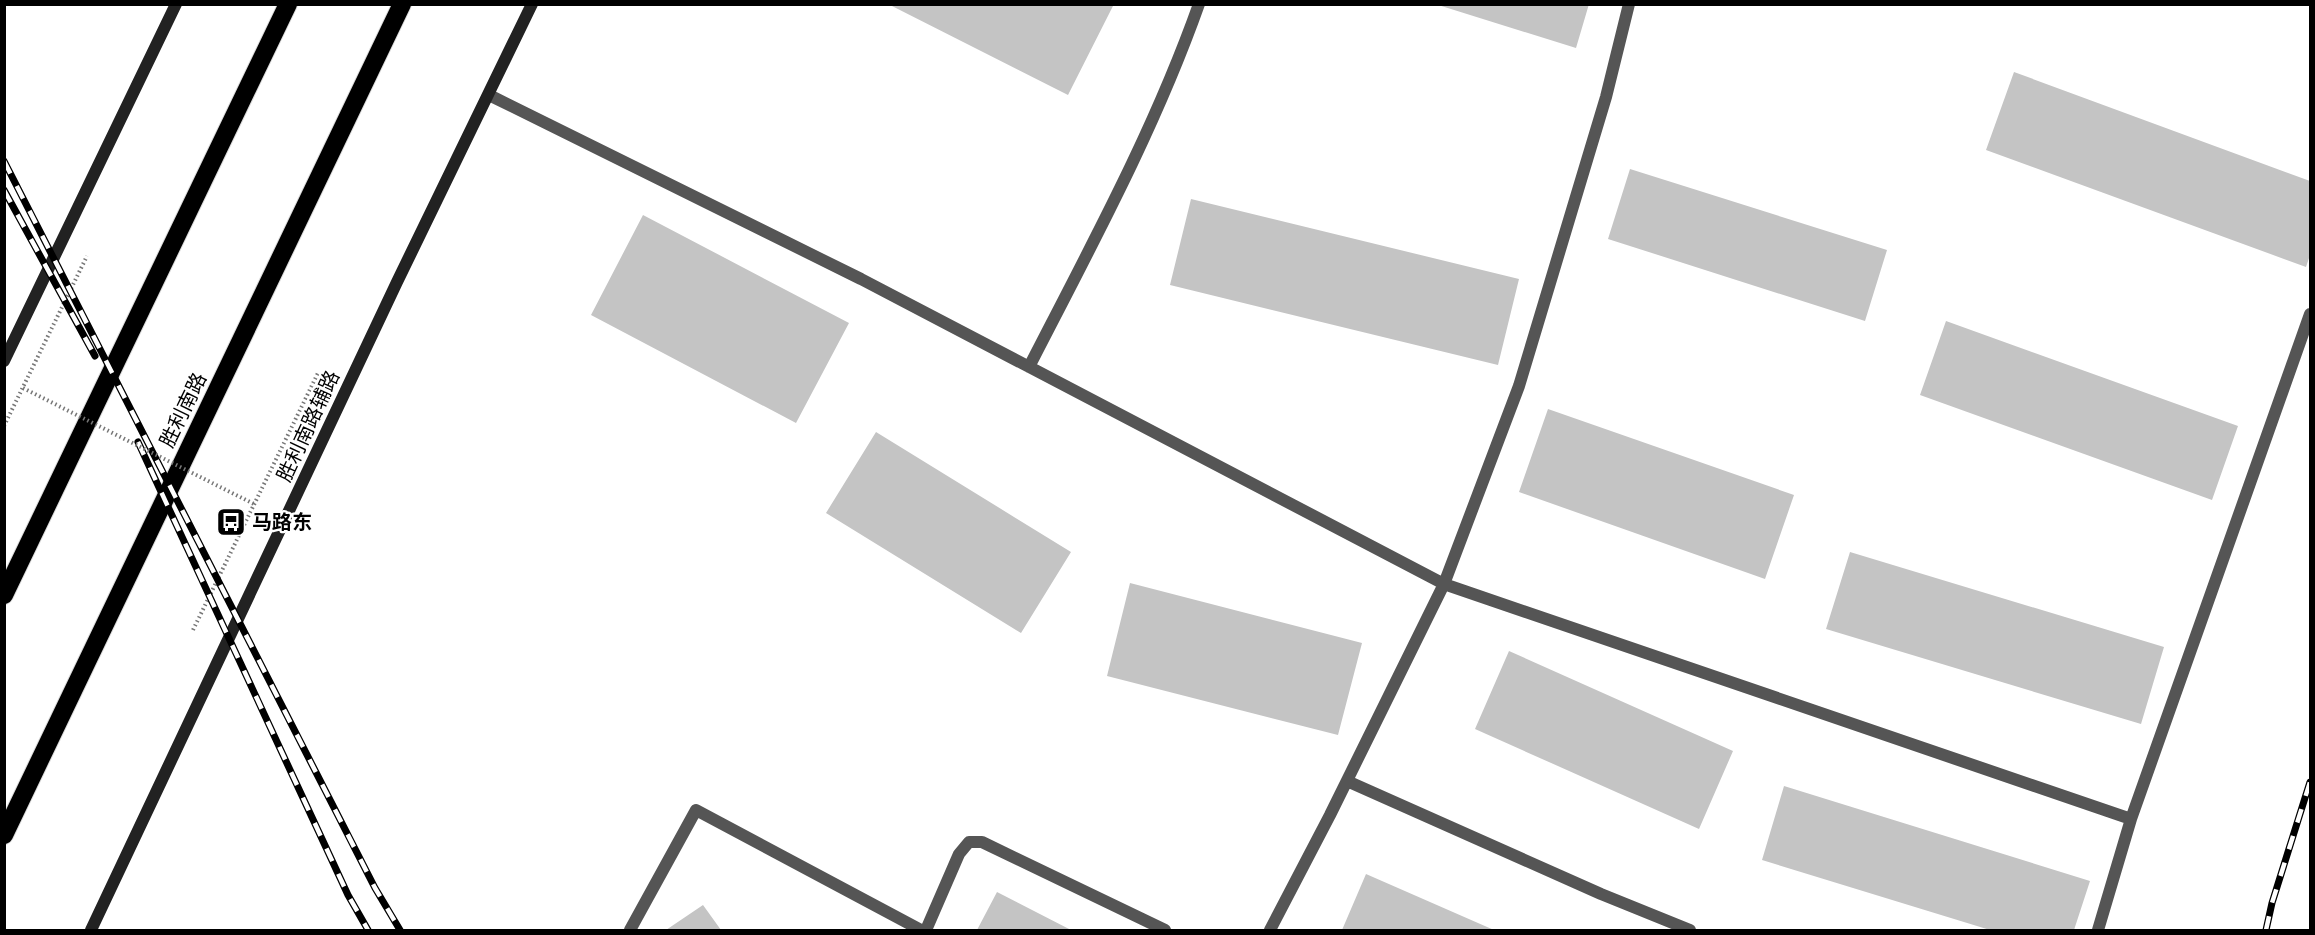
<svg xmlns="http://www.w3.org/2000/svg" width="2315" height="935" viewBox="0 0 2315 935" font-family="'Sofia Sans Condensed','Noto Sans SC',sans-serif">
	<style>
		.building { fill: #c4c4c4 }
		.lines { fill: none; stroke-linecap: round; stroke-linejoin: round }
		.highway-casing { stroke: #dbdbdb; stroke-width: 20 }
		.path { stroke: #777; stroke-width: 4; stroke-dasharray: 1.5 3; stroke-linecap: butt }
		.street { stroke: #555; stroke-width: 12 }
		.secondary { stroke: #222; stroke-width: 12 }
		.highway { stroke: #000; stroke-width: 18 }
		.rail-casing { stroke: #000; stroke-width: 7 }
		.rail { stroke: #fff; stroke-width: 4.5; stroke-dasharray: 14; stroke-linecap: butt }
		.path-bridge { stroke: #777; stroke-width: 4; stroke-dasharray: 1.5 3; stroke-linecap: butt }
		.labels { text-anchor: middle; stroke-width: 4.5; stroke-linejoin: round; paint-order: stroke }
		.street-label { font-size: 20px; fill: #000; stroke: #fff }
		.poi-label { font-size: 20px; font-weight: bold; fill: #000; stroke: #fff; text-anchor: start }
	</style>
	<rect width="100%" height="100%" fill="#fff"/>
	<!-- building -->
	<path class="building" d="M888,4H1114L1068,95Z
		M1435,4H1589L1576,48Z
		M2014,72L2310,181V255L2306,267L1986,150Z
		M1630,169L1887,250L1865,321L1608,239Z
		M1191,199L1519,279L1498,365L1170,285Z
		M643,215L849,323L796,423L591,315Z
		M1946,321L2238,426L2212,500L1920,395Z
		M1548,409L1794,495L1765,579L1519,492Z
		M876,432L1071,552L1021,633L826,513Z
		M1850,552L2164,647L2141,724L1826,629Z
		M1130,583L1362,643L1338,735L1107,676Z
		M1509,651L1733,751L1699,829L1475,729Z
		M1784,786L2090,881L2074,930H1990L1762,860Z
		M1366,874L1494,930H1342Z
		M997,892L1071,930H977Z
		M703,905L721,930H666Z"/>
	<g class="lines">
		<!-- highway casing -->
		<g class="highway-casing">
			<path id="highway" d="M4,595L288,4
				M4,835L402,4"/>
		</g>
		<!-- path -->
		<path class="path" d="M4,426L87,256
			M193,630L318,373"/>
		<!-- street -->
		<path class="street" d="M1629,4L1606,97L1519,386L1444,584L2131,819L2310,314
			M489,95L861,279L1444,584L1330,815L1270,930
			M1029,367C1090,248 1154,131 1199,4
			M1347,781L1601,894L1690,930
			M630,930L696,810L921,930
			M926,930L959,854L969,842H982L1165,930
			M2098,930L2131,819"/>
		<!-- secondary -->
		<path class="secondary" d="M4,361L176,4
			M91,930L397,282L532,4"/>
		<!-- highway -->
		<use href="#highway" class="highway"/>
		<!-- rail casing -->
		<g class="rail-casing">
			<path id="rail" d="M4,161L375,888L400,930
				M4,190L95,356
				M138,442L348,895L368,930
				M2266,930L2272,903L2310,782"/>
		</g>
		<!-- rail -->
		<use href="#rail" class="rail"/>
		<!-- path-bridge -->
		<path class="path-bridge" d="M23,388L254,504"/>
	</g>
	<!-- icons -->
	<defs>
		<g id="bus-square" transform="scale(1.5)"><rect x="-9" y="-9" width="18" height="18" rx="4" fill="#000" stroke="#fff"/><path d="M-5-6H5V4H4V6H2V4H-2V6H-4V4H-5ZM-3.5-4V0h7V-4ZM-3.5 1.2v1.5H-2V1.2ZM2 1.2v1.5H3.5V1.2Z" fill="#fff"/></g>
	</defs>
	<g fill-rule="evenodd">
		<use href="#bus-square" x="231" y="522"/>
	</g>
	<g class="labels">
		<!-- street labels -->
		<g class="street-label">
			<text transform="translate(183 410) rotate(-64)" y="7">胜利南路</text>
			<text transform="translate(308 426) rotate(-65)" y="7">胜利南路辅路</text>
		</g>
		<!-- poi labels -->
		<g class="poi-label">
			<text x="252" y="529">马路东</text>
		</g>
	</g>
	<!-- border -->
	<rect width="2315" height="935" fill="none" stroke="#000000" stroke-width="12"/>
</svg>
